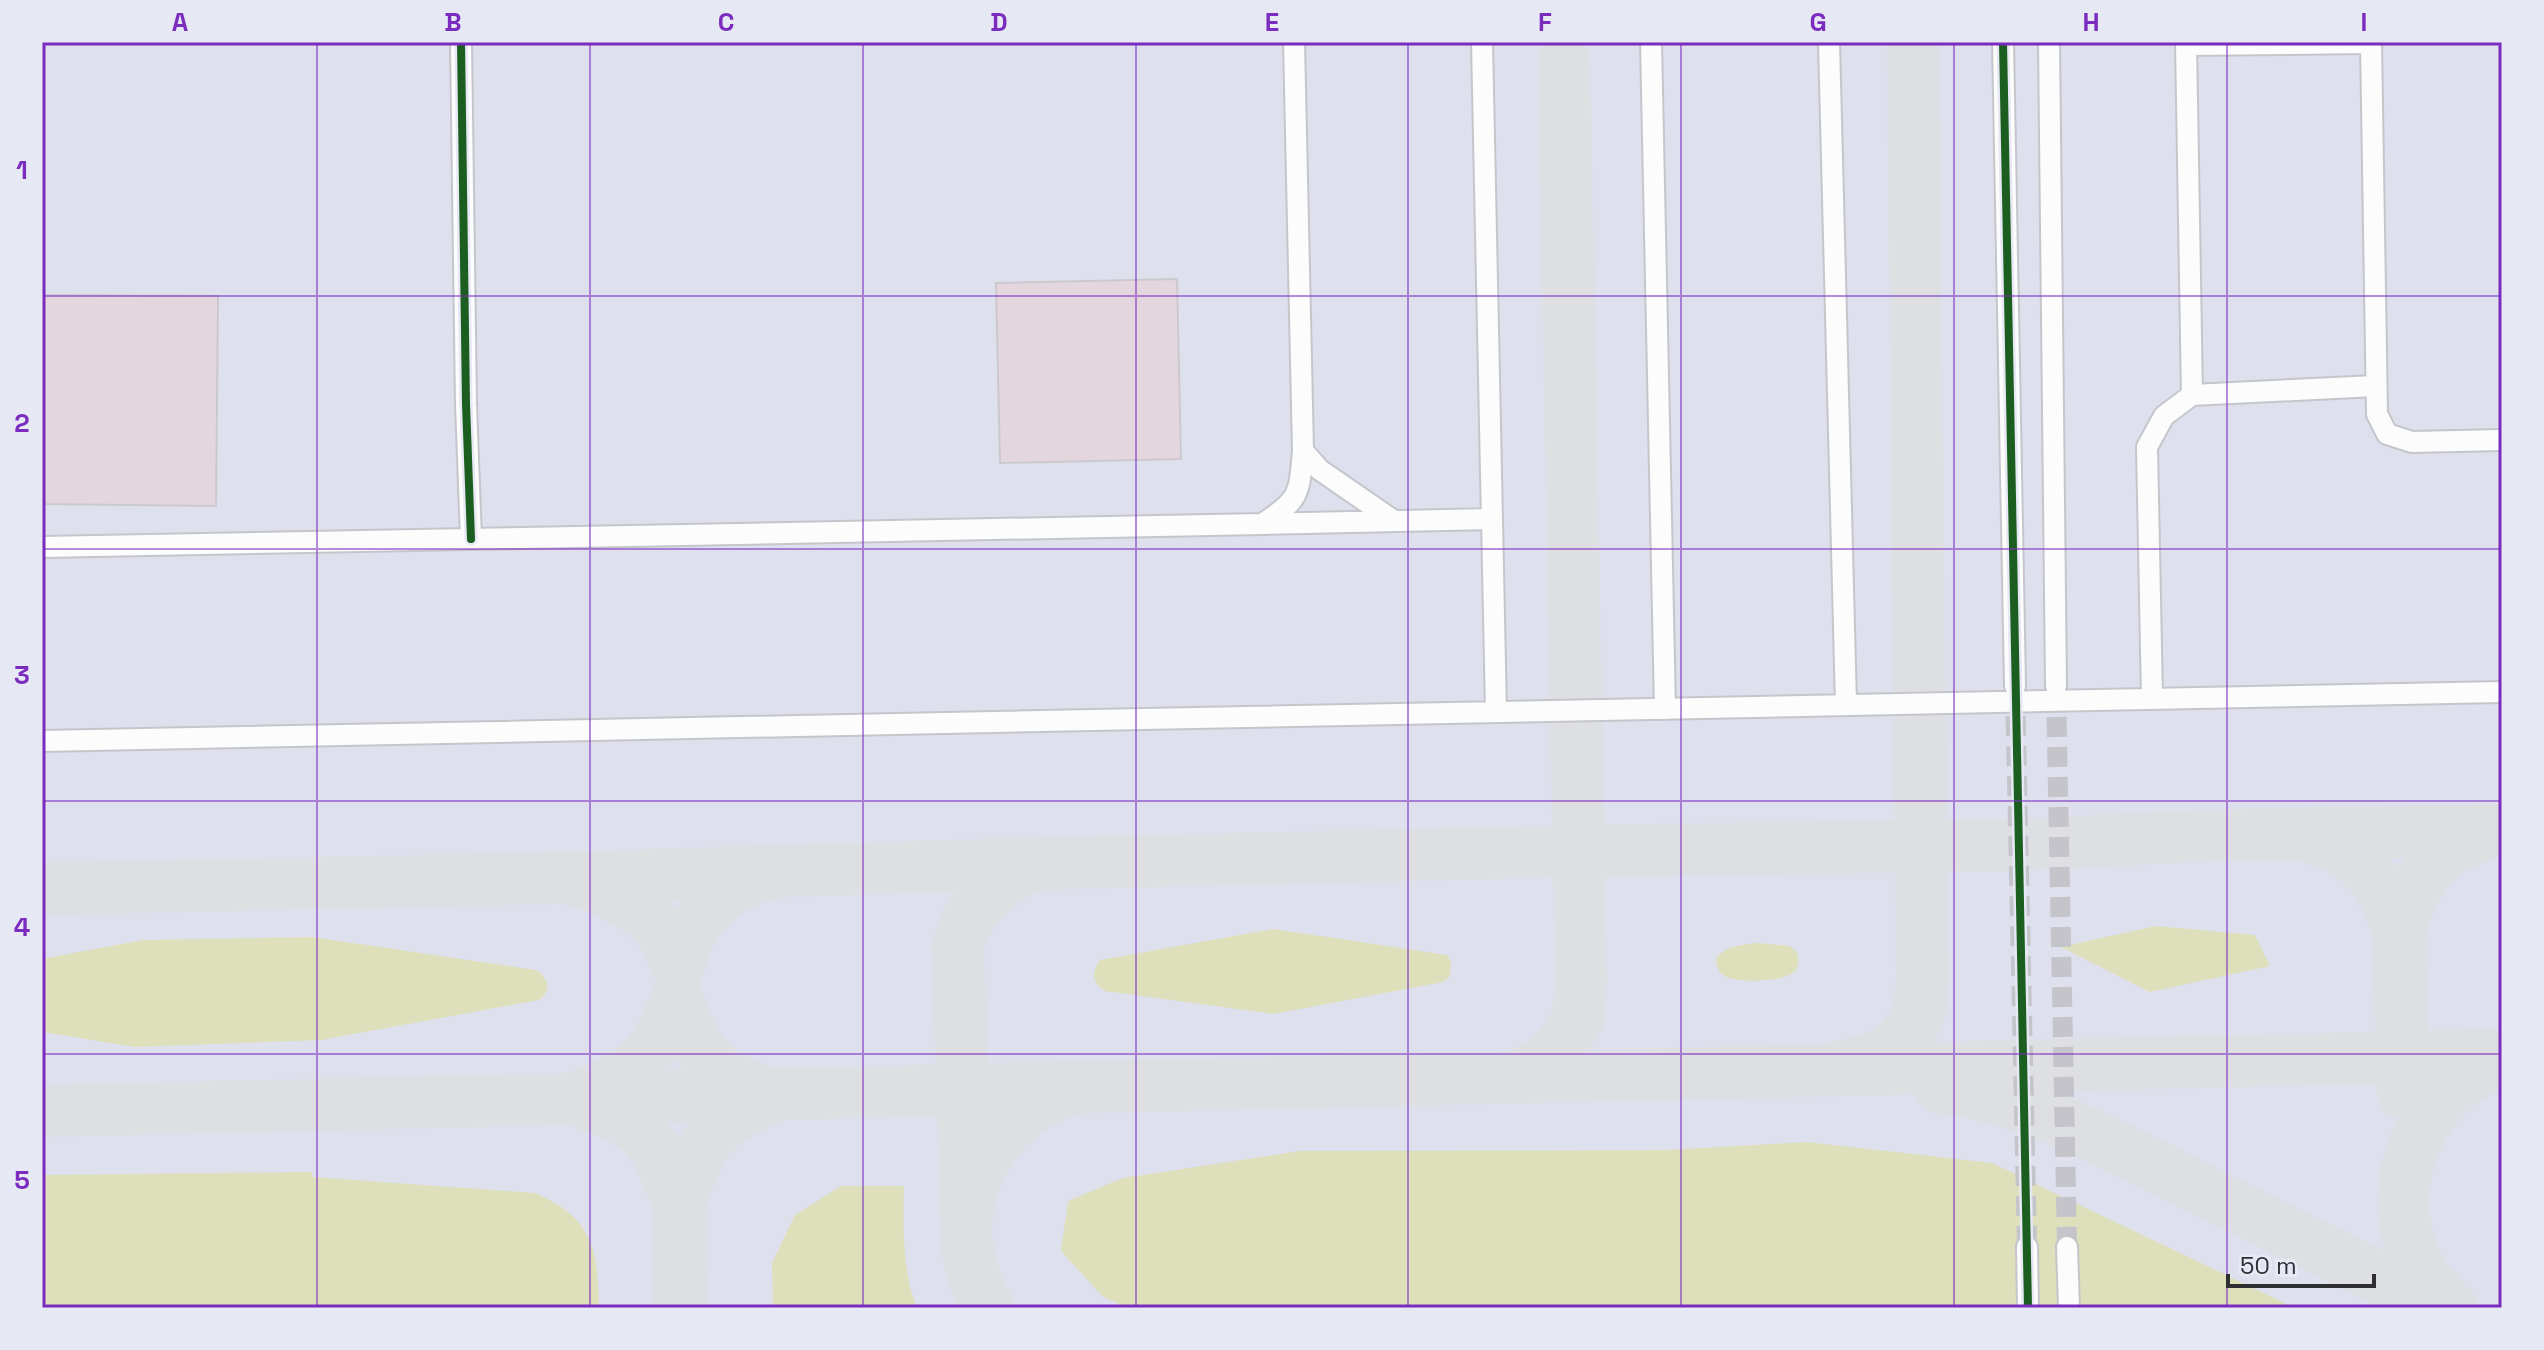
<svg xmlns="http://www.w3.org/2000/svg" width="2544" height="1350" viewBox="0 0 2544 1350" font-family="'Space Grotesk',sans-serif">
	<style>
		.built { fill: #dee0ed }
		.green { fill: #dde0bb }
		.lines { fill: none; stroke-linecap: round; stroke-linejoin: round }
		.taxiway { stroke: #dedfe3; stroke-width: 52 }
		.building { fill: #e4d6de; stroke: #cbc9cd; stroke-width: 2 }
		.minor-tunnel { stroke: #c4c4ca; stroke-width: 20; stroke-dasharray: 20 10; stroke-linecap: butt }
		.minor-casing { stroke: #c5c6cb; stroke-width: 24 }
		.minor { stroke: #fcfcfd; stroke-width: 20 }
		.cycleway-casing { stroke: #e6e8f3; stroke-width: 13 }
		.cycleway { stroke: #1b5e20; stroke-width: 8 }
		.grid { fill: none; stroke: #7b2cbf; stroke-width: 2; stroke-opacity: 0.55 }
		.neatline { fill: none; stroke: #7b2cbf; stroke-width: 3 }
		.grid-label { font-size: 26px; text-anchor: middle; font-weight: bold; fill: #7b2cbf }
	</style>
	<rect width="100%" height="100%" fill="#e9eaf0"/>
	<!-- built -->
	<path class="built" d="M42,42H2502V1308H42Z"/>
	<!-- green -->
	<path class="green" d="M2156,926L2255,935L2270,966L2150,992L2061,947Z
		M1274,929L1447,955L1451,962L1450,976L1443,982L1273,1014L1105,991C1091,981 1091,974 1100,960Z
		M312,937L536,970C549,979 552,990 539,1000L321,1040L135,1047L42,1032V959L143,940Z
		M1758,943L1790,946L1797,952C1798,958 1800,964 1796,970C1786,983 1736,984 1723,975C1717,971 1717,965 1716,958C1728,945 1741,945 1758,943Z
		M1807,1142L1992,1163L2295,1308H1128L1102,1296L1061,1251L1068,1201L1123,1178L1300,1151L1668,1150Z
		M312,1172V1177L535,1193C593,1218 598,1249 599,1308H42V1175Z
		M841,1186H904C903,1218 902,1281 918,1308H773L772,1263L795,1215Z"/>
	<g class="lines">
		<!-- taxiway -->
		<path class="taxiway" d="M2307,835C2319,840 2332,844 2343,850C2375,869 2392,904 2399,939C2406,904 2420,867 2453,848C2464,842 2477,838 2488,833
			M576,881C602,887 646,909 662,932C668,943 673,956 678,967C681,957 684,946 689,936C704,905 736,882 769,874
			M42,889L553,878L984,865L1579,851L2015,845L2195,836L2502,830
			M2399,939L2403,1093
			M677,997C654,1062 634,1075 571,1099C592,1106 616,1113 634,1126C659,1144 669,1180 679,1207C686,1187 692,1165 703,1147C718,1122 750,1108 775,1095
			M677,997C694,1051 712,1076 768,1093
			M1846,1065L1877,1058L1901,1040L1919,1016L1922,979L1913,42
			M1515,1077L1545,1062L1562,1043L1578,1019L1581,983L1564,60
			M1940,1087C2029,1099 2109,1143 2189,1183C2272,1225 2356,1266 2440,1308
			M42,1111L2502,1055
			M679,1171L680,1308
			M966,1216L958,946C967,907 1000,881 1034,864
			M989,1308C938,1225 977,1120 1070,1090
			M2452,1308C2439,1295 2426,1282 2418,1265C2380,1188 2419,1087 2502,1062"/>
	</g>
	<!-- building -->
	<path class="building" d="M1177,279L1181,459L1000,463L996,283Z
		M42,295L218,296L216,506L42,504Z"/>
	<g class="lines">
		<!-- minor-tunnel -->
		<path class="minor-tunnel" d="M2015,686L2027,1247
			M2056,687L2067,1247"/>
		<!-- minor casing -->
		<g class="minor-casing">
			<path id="minor" d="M461,42L466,404L471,539
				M1482,42L1496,712
				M1651,42L1665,709
				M1829,42L1846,705
				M2003,42L2015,686
				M2049,42L2056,686
				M2371,42L2377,414L2387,434L2412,442L2502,440
				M2187,45L2371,43
				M2192,395L2375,386
				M1303,451L1320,470L1394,521
				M1264,524L1492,519
				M42,547L1262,524C1300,500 1299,494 1303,451L1294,42
				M2152,699L2147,447L2164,416L2192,395L2186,42
				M42,741L2502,692
				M2027,1247L2028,1308
				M2067,1247L2069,1308"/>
		</g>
		<!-- minor -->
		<use href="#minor" class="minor"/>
		<!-- cycleway casing -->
		<g class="cycleway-casing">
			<path id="cycleway" d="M461,42L466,404L471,539
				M2003,42L2028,1308"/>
		</g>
		<!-- cycleway -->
		<use href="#cycleway" class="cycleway"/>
	</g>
	<!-- grid -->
	<path class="grid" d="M317,42V1308M590,42V1308M863,42V1308M1136,42V1308M1408,42V1308M1681,42V1308M1954,42V1308M2227,42V1308M42,296H2502M42,549H2502M42,801H2502M42,1054H2502"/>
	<!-- border -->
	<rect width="2544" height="1350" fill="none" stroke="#e6e8f3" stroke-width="88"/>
	<!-- scale -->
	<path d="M2228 1274v12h146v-12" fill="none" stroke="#2e2e33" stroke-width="4"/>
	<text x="2240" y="1274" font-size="24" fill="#2e2e33" stroke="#e6e8f3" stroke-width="6" paint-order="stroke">50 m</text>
	<rect x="44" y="44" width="2456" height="1262" class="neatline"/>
	<g class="grid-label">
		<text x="180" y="31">A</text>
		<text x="453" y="31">B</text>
		<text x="726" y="31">C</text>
		<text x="999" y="31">D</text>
		<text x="1272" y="31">E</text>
		<text x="1545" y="31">F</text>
		<text x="1818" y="31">G</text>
		<text x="2091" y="31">H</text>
		<text x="2364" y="31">I</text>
		<text x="22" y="179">1</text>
		<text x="22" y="432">2</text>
		<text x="22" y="684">3</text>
		<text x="22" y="936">4</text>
		<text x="22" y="1189">5</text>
	</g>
</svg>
